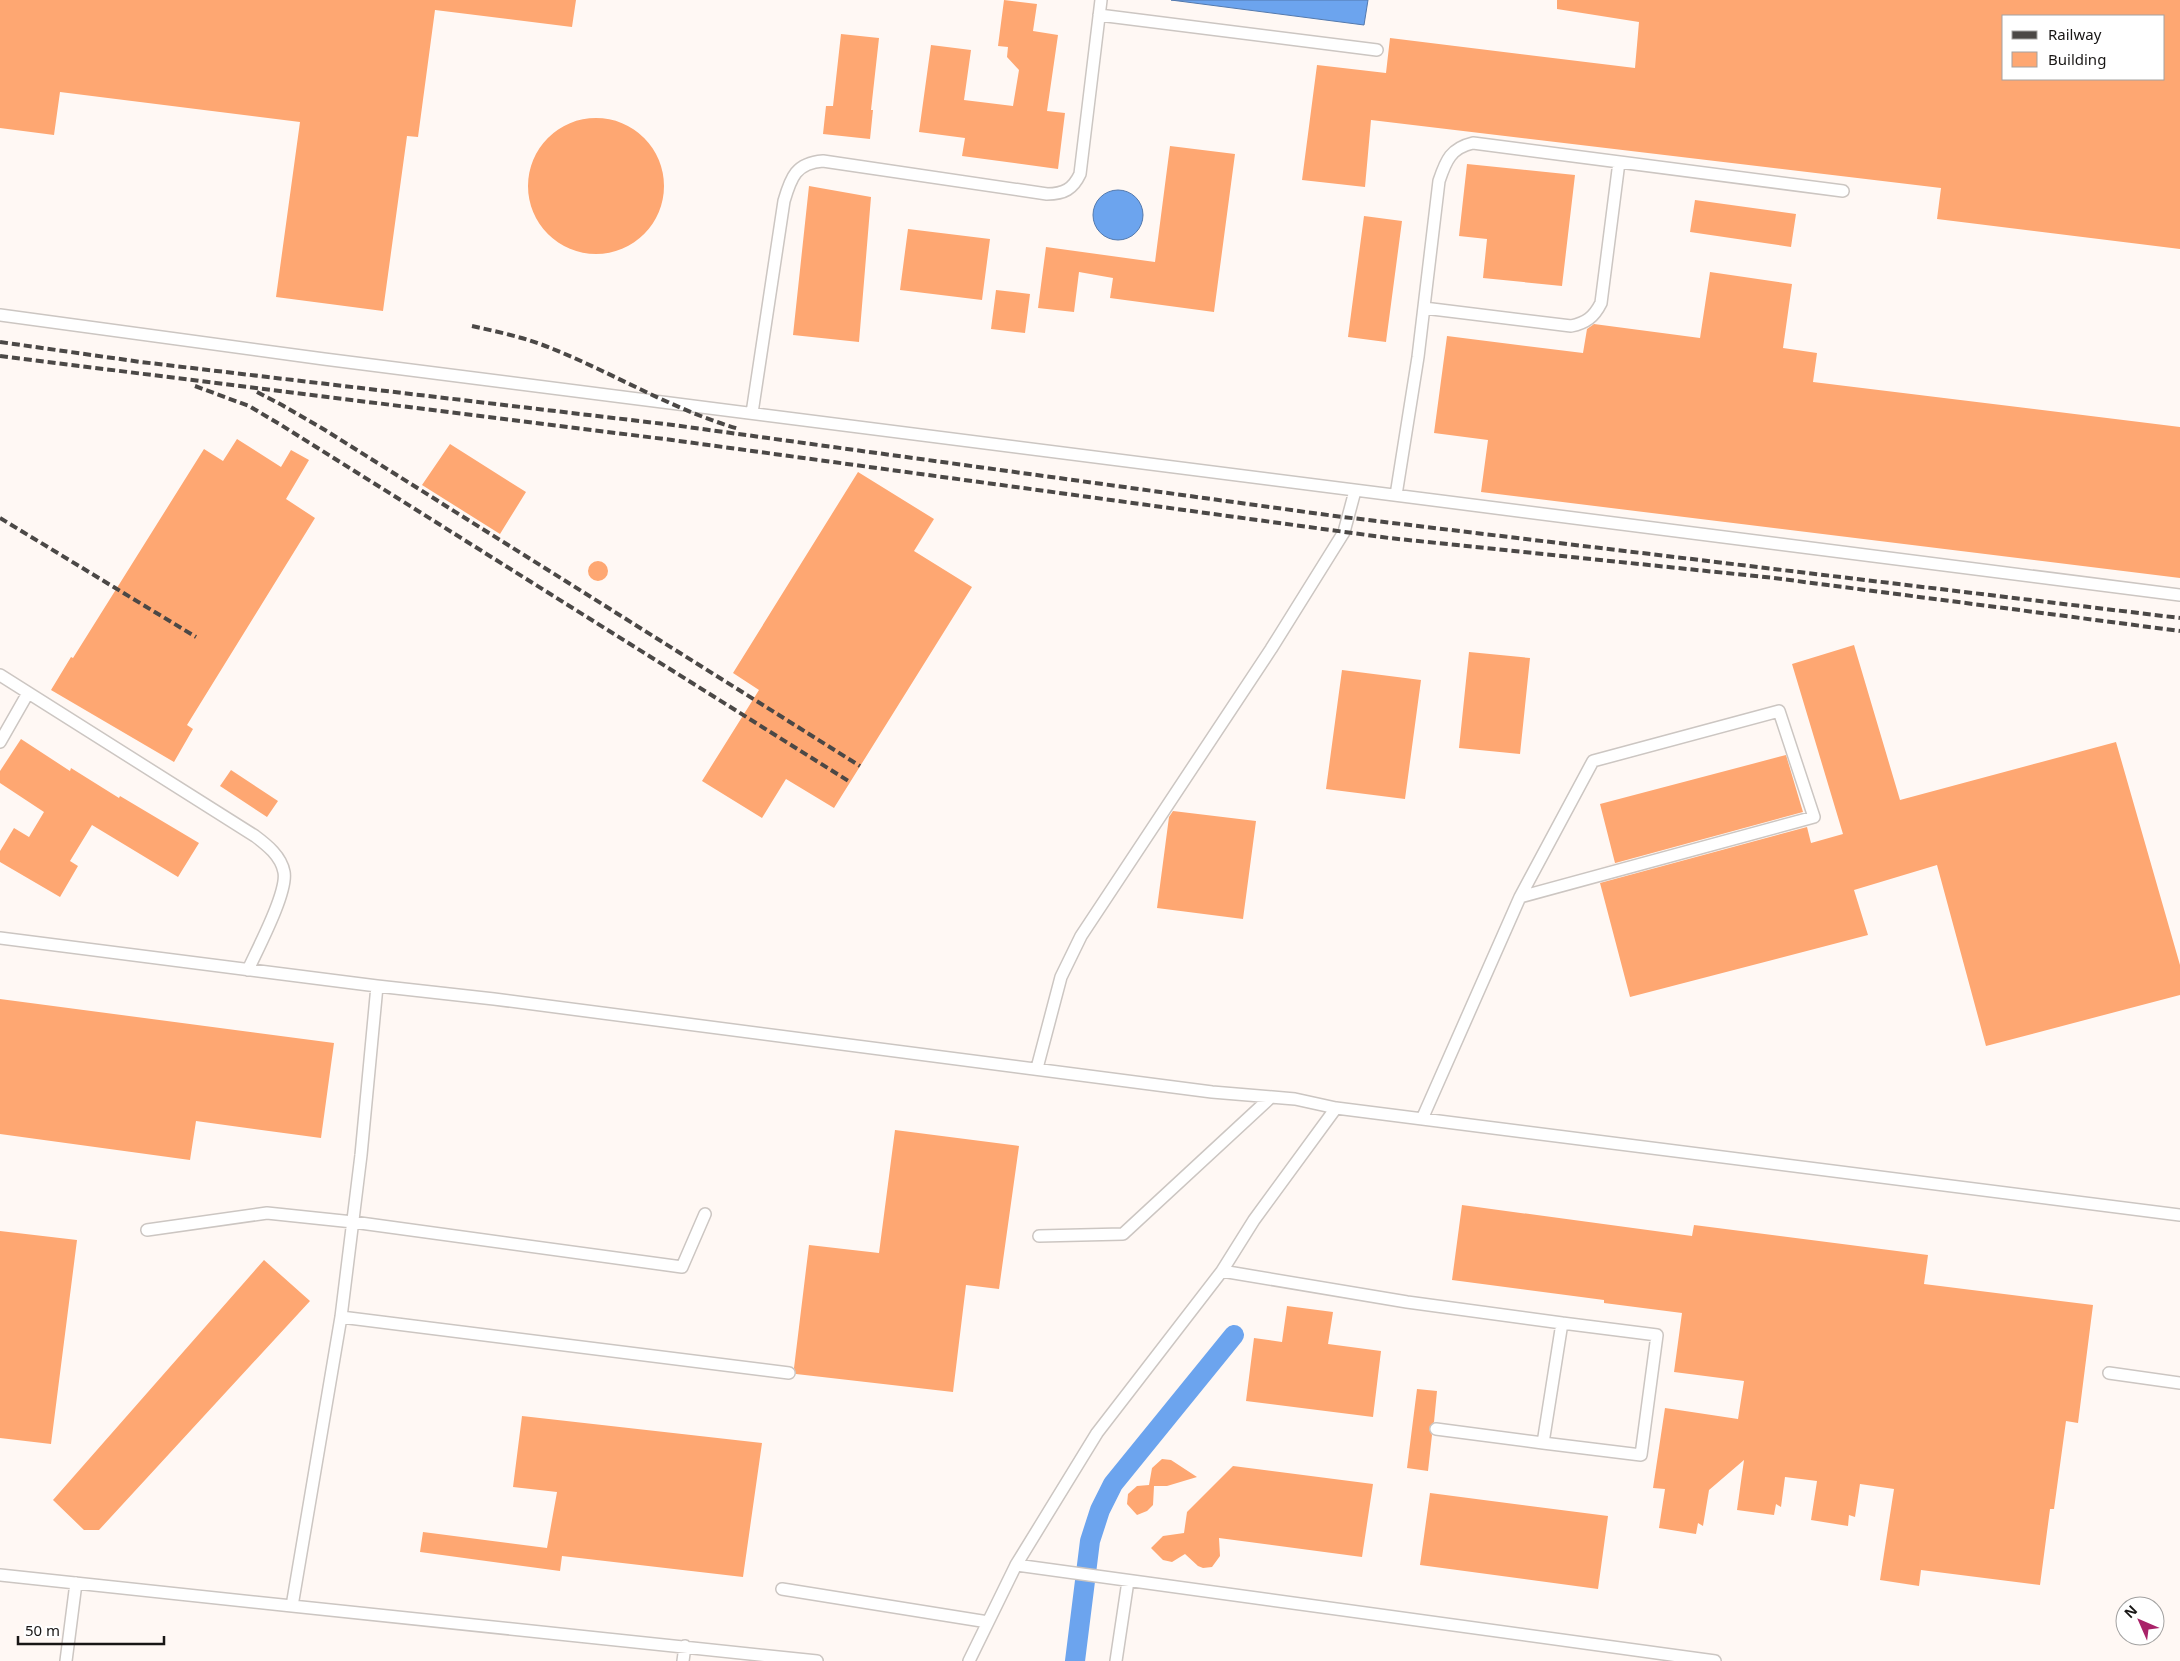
<svg xmlns="http://www.w3.org/2000/svg" width="2180" height="1661" viewBox="0 0 2180 1661" font-family="'Noto Sans',sans-serif">
	<style>
		.water { fill: #6ca4ee; stroke: #5379ad }
		.lines { fill: none; stroke-linecap: round; stroke-linejoin: round }
		.canal { stroke: #6ca4ee; stroke-width: 20 }
		.building { fill: #fea772; fill-rule: evenodd }
		.lane-casing { stroke: #ccc6c2; stroke-width: 14 }
		.lane { stroke: #fff; stroke-width: 11 }
		.rail { stroke: #4b4846; stroke-width: 4; stroke-dasharray: 8 4; stroke-linecap: butt }
	</style>
	<rect width="100%" height="100%" fill="#fff8f4"/>
	<!-- water -->
	<path class="water" d="M1171,0H1368L1364,25Z
		M1093 215a25 25 0 1 1 50 0a25 25 0 1 1-50 0Z"/>
	<g class="lines">
		<!-- canal -->
		<path class="canal" d="M1075,1661L1090,1541L1100,1510L1113,1484L1234,1335"/>
	</g>
	<!-- building -->
	<path class="building" d="M0,0H576L572,27L435,10L418,137L407,136L383,311L276,297L300,122L60,92L54,135L0,128Z
		M1004,0L1037,4L1033,31L1058,35L1047,111L1065,113L1058,169L962,156L965,138L919,132L931,45L971,50L964,100L1013,106L1019,70L1007,57L1008,47L998,46Z
		M1557,0H2180V249L1937,219L1941,188L1371,120L1365,187L1302,180L1317,65L1386,73L1390,38L1635,68L1639,22L1557,9ZM2004,16H2164V79H2004Z
		M841,34L879,38L871,110H873L870,139L823,134L826,106H833Z
		M528 186a68 68 0 1 1 136 0a68 68 0 1 1-136 0Z
		M1170,146L1235,154L1214,312L1110,298L1113,278L1079,272L1074,312L1038,308L1046,247L1155,262Z
		M1467,164L1575,175L1562,286L1483,278L1487,239L1459,236Z
		M809,186L871,197L859,342L793,335Z
		M1695,200L1796,214L1791,247L1690,232Z
		M1364,216L1402,221L1386,342L1348,337Z
		M908,229L990,239L982,300L900,290Z
		M1710,272L1792,284L1783,348L1817,353L1813,382L2180,427V578L1481,492L1488,440L1434,433L1447,336L1583,353L1587,329L1594,324L1700,338Z
		M996,290L1030,294L1025,333L991,329Z
		M237,439L281,467L291,450L309,460L286,499L315,518L187,725L193,729L174,762L51,690L71,657L73,658L204,449L223,461Z
		M450,444L526,492L500,534L422,485Z
		M858,472L934,519L914,551L972,587L834,808L786,779L762,818L702,781L759,690L733,673Z
		M588 571a10 10 0 1 1 20 0a10 10 0 1 1-20 0Z
		M1854,645L1900,800L2116,742L2180,965V995L1986,1046L1937,865L1854,890L1868,935L1630,997L1600,883L1807,827L1811,843L1843,834L1792,664Z
		M1469,652L1530,658L1520,754L1459,748Z
		M1342,670L1421,680L1405,799L1326,789Z
		M21,739L70,771L71,768L119,798L120,796L199,843L178,877L92,825L70,861L78,866L60,897L0,862V851L14,828L29,837L44,812L0,783V771Z
		M1786,755L1803,812L1597,868L1615,863L1600,804Z
		M231,770L278,801L267,817L220,786Z
		M1173,811L1256,821L1243,919L1157,908L1169,817Z
		M0,999L334,1043L321,1138L196,1121L190,1160L0,1134Z
		M895,1130L1019,1146L999,1289L966,1285L953,1392L796,1374L794,1368L809,1245L879,1253Z
		M1462,1205L1692,1236L1694,1225L1928,1255L1924,1284L2093,1305L2078,1423L2066,1421L2054,1509H2050L2040,1585L1921,1570L1919,1586L1880,1580L1894,1489L1860,1484L1855,1517L1849,1515L1848,1526L1811,1520L1817,1481L1785,1477L1781,1507L1776,1504L1774,1515L1737,1510L1744,1460L1709,1490L1703,1526L1698,1523L1696,1534L1659,1528L1665,1489L1653,1488L1665,1408L1738,1419L1744,1381L1674,1372L1682,1313L1604,1303V1300L1452,1280Z
		M0,1231L77,1240L51,1444L0,1438Z
		M264,1260L310,1301L99,1530H84L53,1500Z
		M1287,1306L1333,1312L1328,1344L1381,1351L1373,1417L1246,1401L1254,1338L1282,1342Z
		M1417,1389L1437,1391L1434,1422L1429,1429L1432,1435L1428,1471L1407,1468Z
		M522,1416L762,1443L743,1577L562,1556L560,1571L420,1552L423,1532L547,1548L557,1492L513,1487Z
		M1162,1459L1171,1460L1197,1477L1167,1486H1154L1153,1505L1147,1511L1137,1515L1127,1504L1128,1494L1137,1486L1149,1485L1152,1468Z
		M1233,1466L1373,1484L1362,1557L1219,1538L1220,1556L1212,1567L1203,1568L1198,1566L1185,1554L1172,1562L1163,1560L1151,1548L1163,1536L1184,1533L1187,1512Z
		M1430,1493L1608,1516L1598,1589L1420,1565Z"/>
	<g class="lines">
		<!-- lane casing -->
		<g class="lane-casing">
			<path id="lane" d="M1099,15L1377,50
				M1424,308L1571,326C1586,323 1594,317 1601,303L1619,162
				M0,315L324,359L2180,595
				M752,413L784,201C791,177 796,163 823,161L1047,194C1064,194 1073,189 1080,174L1101,0
				M1396,495L1418,357L1439,181C1446,160 1451,148 1473,143L1843,191
				M0,675L255,836C267,845 281,856 284,872C288,892 257,950 248,970
				M0,742L28,693
				M0,938L377,986L494,999L1212,1092L1295,1099L1336,1108L2180,1215
				M377,986L361,1155L341,1317L292,1606L817,1661
				M1037,1068L1061,977L1081,936L1271,649L1344,532L1355,491
				M1422,1119L1520,897L1593,761L1779,711L1814,817L1520,897
				M147,1230L267,1213L353,1222L682,1267L705,1214
				M1039,1236L1123,1234L1270,1098
				M1222,1271L1407,1302L1562,1323L1543,1443L1436,1429
				M341,1317L789,1373
				M2109,1373L2180,1383
				M1543,1443L1641,1455L1657,1335L1562,1323
				M1016,1565L1715,1661
				M0,1575L292,1606
				M782,1589L988,1622
				M66,1661L76,1583
				M683,1661L685,1646
				M969,1661L1016,1565L1097,1433L1222,1271L1254,1220L1336,1108
				M1116,1661L1128,1581"/>
		</g>
		<!-- lane -->
		<use href="#lane" class="lane"/>
		<!-- rail -->
		<path class="rail" d="M472,326C499,332 527,338 553,349C615,374 673,410 739,429
			M0,342L141,362L673,425L1335,516L2180,618
			M0,356L672,440L1389,538L1774,578L2180,631
			M195,386L249,406L281,425L850,782
			M257,392L282,405L325,430L860,766
			M0,518L196,637"/>
	</g>
	<!-- legend -->
	<rect x="2002" y="15" width="162" height="65" fill="#ffffff" stroke="#a3a2a1"/>
	<rect x="2012" y="31" width="25" height="8" fill="#4b4846" stroke="#a3a2a1"/>
	<text x="2048" y="40" font-size="15" fill="#181615">Railway</text>
	<rect x="2012" y="52" width="25" height="15" fill="#fea772" stroke="#a3a2a1"/>
	<text x="2048" y="65" font-size="15" fill="#181615">Building</text>
	<!-- north arrow -->
	<g transform="translate(2140 1621) rotate(315)"><circle r="24" fill="#ffffff" stroke="#a3a2a1"/>
	<path d="M0-4L9 19L0 12L-9 19Z" fill="#a92269"/>
	<text y="-8" font-size="14" font-weight="bold" text-anchor="middle" fill="#181615">N</text>
	</g>
	<!-- scale -->
	<path d="M18 1636v8h146v-8" fill="none" stroke="#181615" stroke-width="2.5"/>
	<text x="25" y="1636" font-size="15" fill="#181615" stroke="#ffffff" stroke-width="4" paint-order="stroke">50 m</text>
</svg>
